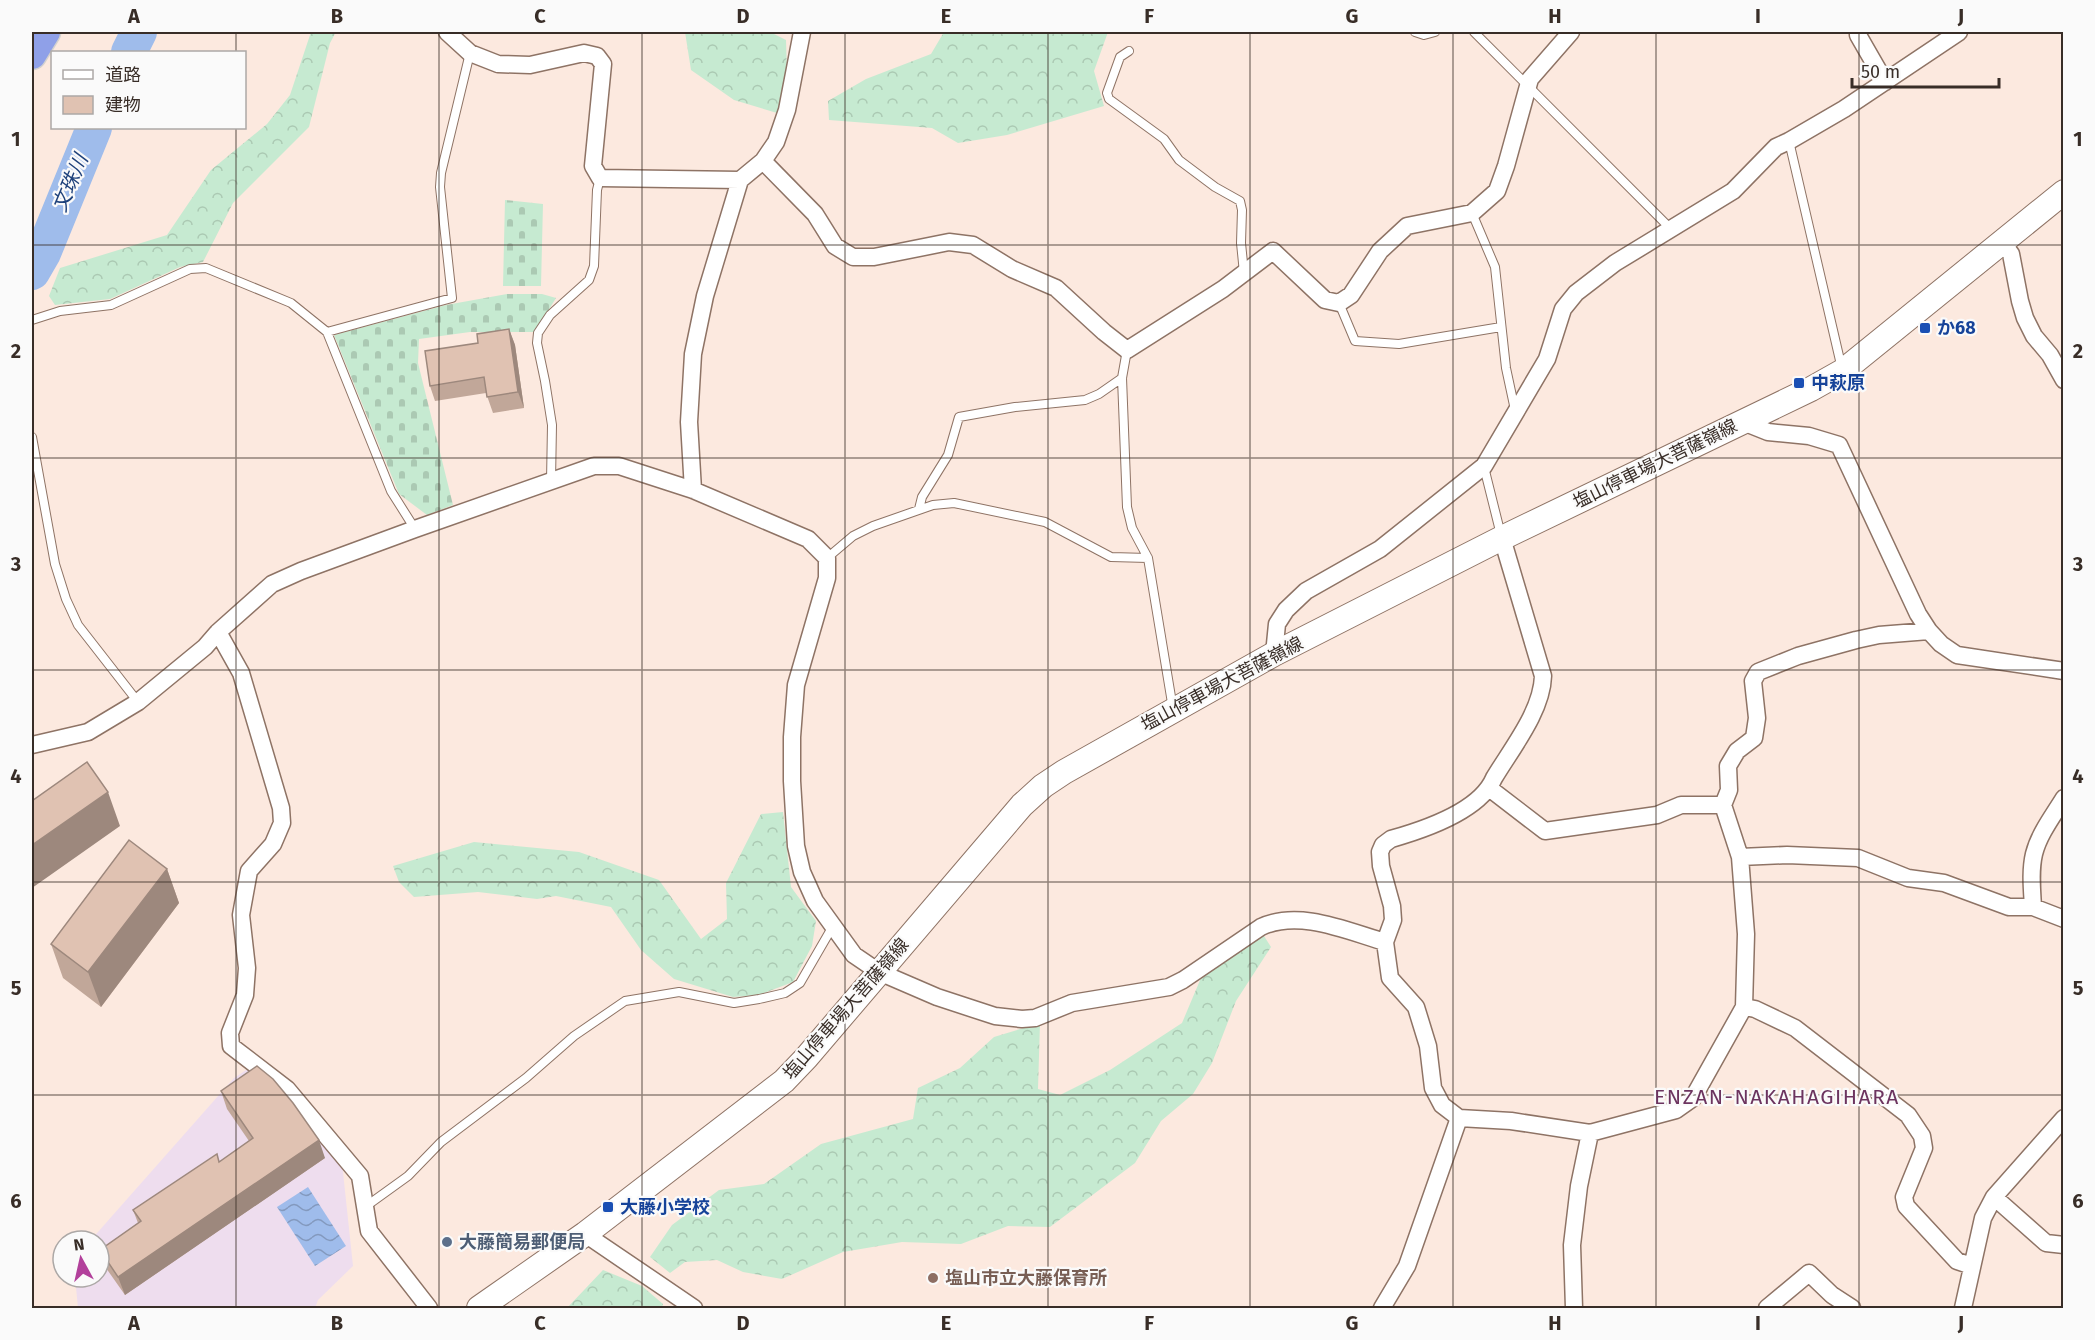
<svg xmlns="http://www.w3.org/2000/svg" width="2095" height="1340" viewBox="0 0 2095 1340" font-family="'Fira Sans','Noto Sans JP',sans-serif">
	<style>
		.education { fill: #ede }
		.forest { fill: url(#forest-crowns) }
		.cemetery { fill: url(#cemetery-stones) }
		.water { fill: url(#water-waves) }
		.lines { fill: none; stroke-linecap: round; stroke-linejoin: round }
		.river { stroke: #9fbceb; stroke-width: 36 }
		.service-casing { stroke: #8e7365; stroke-width: 10 }
		.minor-casing { stroke: #8e7365; stroke-width: 19 }
		.secondary-casing { stroke: #8e7365; stroke-width: 26 }
		.trunk-casing { stroke: #d3d1cf; stroke-width: 31 }
		.service { stroke: #fff; stroke-width: 8 }
		.minor { stroke: #fff; stroke-width: 16 }
		.secondary { stroke: #fff; stroke-width: 24 }
		.trunk { stroke: #8fa0e8; stroke-width: 28 }
		.wall { fill: #c1a799 }
		.shaded-wall { fill: #9d887d }
		.building { fill: #e0c2b2; stroke: #9d887d; stroke-width: 1.5 }
		.grid { fill: none; stroke: #382d27; stroke-width: 1.5; stroke-opacity: 0.55 }
		.transit-dot { fill: #1a4fb4; stroke: #fafafa; stroke-width: 2 }
		.service-dot { fill: #5c6f8a; stroke: #fafafa; stroke-width: 2 }
		.education-dot { fill: #8d6e63; stroke: #fafafa; stroke-width: 2 }
		.labels { text-anchor: middle; stroke-width: 4.5; stroke-linejoin: round; paint-order: stroke }
		.transit-label { font-size: 18px; font-weight: bold; fill: #164399; stroke: #fafafa; text-anchor: start }
		.street-label { font-size: 18px; fill: #382d27; stroke: #fafafa }
		.service-label { font-size: 18px; font-weight: bold; fill: #4e5e75; stroke: #fafafa; text-anchor: start }
		.education-label { font-size: 18px; font-weight: bold; fill: #785e54; stroke: #fafafa; text-anchor: start }
		.water-label { font-size: 20px; font-style: italic; fill: #1f427b; stroke: #fafafa }
		.quarter-label { font-size: 21px; letter-spacing: 1.5px; fill: #6c345f; stroke: #fafafa }
		.neatline { fill: none; stroke: #382d27; stroke-width: 2 }
		.grid-label { font-size: 20px; text-anchor: middle; font-weight: bold; fill: #382d27 }
	</style>
	<defs>
		<pattern id="forest-crowns" width="20" height="18" patternUnits="userSpaceOnUse" patternTransform="scale(1.5)"><rect width="20" height="18" fill="#c6ead1"/><path d="M2 6a3 3 0 1 1 6 0M12 15a3 3 0 1 1 6 0" fill="none" stroke="#abc9b3"/></pattern>
		<pattern id="cemetery-stones" width="16" height="16" patternUnits="userSpaceOnUse" patternTransform="scale(1.5)"><rect width="16" height="16" fill="#c6ead1"/><path d="M2 7V4a2 2 0 0 1 4 0v3zM10 15v-3a2 2 0 0 1 4 0v3z" fill="#abc9b3"/></pattern>
		<pattern id="water-waves" width="16" height="10" patternUnits="userSpaceOnUse" patternTransform="scale(1.5)"><rect width="16" height="10" fill="#9fbceb"/><path d="M0 5q4-4 8 0t8 0" fill="none" stroke="#8399be"/></pattern>
	</defs>
	<rect width="100%" height="100%" fill="#fce9df"/>
	<!-- education -->
	<path class="education" d="M260,1061L342,1163L353,1266L318,1300L315,1308H78L75,1277H99V1241H90L234,1078Z"/>
	<!-- forest -->
	<path class="forest" d="M311,32H336L330,43L309,127L233,203L203,262L180,267L110,299L55,305L49,296L60,268L167,235L211,170L267,124L290,95Z
		M685,32H770L786,40L787,72L777,113L734,100L691,70Z
		M944,32H1108L1094,71L1104,106L1007,135L958,143L932,128L829,120L828,101L866,79L931,54Z
		M783,812L791,887L816,921L812,946L793,982L759,995L733,997L674,979L641,950L611,907L556,896L537,899L478,892L414,897L399,882L393,866L474,842L579,852L659,880L701,939L727,919L726,883L761,814Z
		M1264,936L1271,947L1236,1001L1212,1063L1193,1094L1161,1121L1135,1163L1050,1227L1008,1226L961,1244L902,1242L843,1252L782,1279L743,1272L717,1260L685,1262L670,1273L650,1257L672,1225L719,1190L764,1184L821,1144L913,1119L918,1088L960,1068L994,1037L1040,1023L1038,1089L1060,1095L1110,1070L1182,1023L1206,966L1229,939Z
		M603,1270L642,1286L663,1304L662,1308H567Z"/>
	<!-- cemetery -->
	<path class="cemetery" d="M505,200L543,204L541,286H503Z
		M507,294H542L556,298L535,332H470L419,339L418,363L453,505L427,515L399,494L334,335L446,305Z"/>
	<!-- water -->
	<path class="water" d="M308,1187L346,1246L315,1266L277,1207Z"/>
	<g class="lines">
		<!-- river -->
		<path class="river" d="M129,52L139,32
			M32,272L43,253L94,128"/>
		<!-- service casing -->
		<g class="service-casing">
			<path id="service" d="M1415,32L1424,35L1435,32
				M1474,32L1670,228
				M1129,51L1120,57L1107,93L1109,99L1164,139L1179,160L1215,187L1240,201L1242,210L1241,243L1244,273
				M1789,141L1842,369
				M1472,213L1495,267L1506,368L1515,410
				M1339,303L1355,341L1399,344L1501,327
				M32,320L60,311L111,305L190,269L206,268L291,303L327,332L391,491L415,529
				M327,332L452,298L440,187L441,173L470,53
				M1127,350L1122,378L1127,507L1132,528L1148,558L1173,709
				M32,437L55,564L66,599L78,625L138,702
				M1484,467L1501,535
				M551,481L552,425L545,381L537,343L538,333L550,315L589,280L594,266L597,190L600,178
				M919,509L922,497L948,455L959,417L1015,407L1085,400L1099,394L1122,378
				M827,558L853,536L873,526L933,505L954,503L1045,522L1111,557L1148,558
				M365,1207L408,1176L441,1142L526,1078L574,1036L625,1001L679,992L734,1003L759,999L785,993L800,983L833,926"/>
		</g>
		<!-- minor casing -->
		<g class="minor-casing">
			<path id="minor" d="M447,32L470,53L498,64L530,65L584,53L597,56L603,64L593,166L600,178L740,180
				M1858,32V35L1885,82
				M763,161L815,214L835,246L853,257H874L949,242L973,245L1012,269L1056,288L1104,332L1127,350L1223,289L1273,251L1325,300L1339,303L1351,295L1380,251L1407,226L1472,213L1497,191L1506,166L1530,79L1571,32
				M2002,242L2011,254L2020,301L2025,318L2034,336L2050,355L2064,380
				M1743,422L1768,432L1809,436L1839,445L1918,614L1929,631L1941,644L1957,655L2064,671
				M693,490L689,422L693,354L705,296L740,180L763,161L776,142L787,110L802,32
				M1502,538L1543,676C1542,711 1512,748 1494,778C1480,811 1423,830 1391,839L1383,845L1380,852L1381,866L1392,906L1393,920L1385,942L1390,978L1416,1007L1428,1046L1433,1088L1442,1105L1459,1118L1511,1121L1590,1133L1676,1110L1693,1098L1744,1007L1746,934L1740,857
				M218,632L241,673L281,808L282,823L273,844L249,871L241,915L247,968L245,995L230,1033L231,1046L287,1089L360,1176L369,1231L429,1308
				M1274,654L1277,624L1286,610L1306,591L1380,549L1484,466L1547,359L1563,309L1576,293L1615,263L1733,191L1776,147L1789,141L1844,109L1959,32
				M32,745L88,732L138,702L205,647L218,632L272,584L301,571L415,529L594,466H619L693,490L808,539L827,558V578L796,685L792,737V781L796,846L802,872L815,901L854,955L879,972L937,997L995,1016L1022,1019L1035,1018L1072,1003L1169,987L1183,980L1261,927C1299,909 1347,931 1385,942
				M1489,788L1545,831L1657,815L1681,805H1723L1740,857L1787,855L1858,858L1908,878L1944,883L2009,907H2033L2064,919
				M1723,805L1729,790L1728,766L1737,751L1754,738L1757,718L1753,681L1758,672L1798,656L1856,640L1879,635L1929,631
				M2033,907C2032,889 2030,871 2034,854C2039,834 2053,816 2064,798
				M1744,1007L1755,1009L1795,1028L1908,1115L1922,1136L1924,1148L1904,1197L1906,1206L1957,1261L1972,1266
				M1994,1197L2046,1243L2064,1245
				M585,1234L694,1308
				M1382,1308L1407,1266L1459,1118
				M1574,1308L1572,1245L1579,1186L1590,1133
				M1767,1308L1809,1273L1832,1295L1852,1308
				M1963,1308L1983,1218L1994,1197L2064,1118"/>
		</g>
		<!-- secondary casing -->
		<g class="secondary-casing">
			<path id="secondary" d="M479,1308L585,1234L784,1081L806,1058L1022,805L1043,786L1064,772L1274,654L1502,538L1811,389L1843,371L2064,192"/>
		</g>
		<!-- trunk casing -->
		<g class="trunk-casing">
			<path id="trunk" d="M32,55L46,32"/>
		</g>
		<!-- service -->
		<use href="#service" class="service"/>
		<!-- minor -->
		<use href="#minor" class="minor"/>
		<!-- secondary -->
		<use href="#secondary" class="secondary"/>
		<!-- trunk -->
		<use href="#trunk" class="trunk"/>
	</g>
	<!-- wall -->
	<path class="wall" d="M509,329L515,345L524,408L493,413L486,393L435,401L430,386L478,343Z
		M167,869L179,903L101,1007L63,978L51,944Z
		M221,1091L325,1158L125,1295L106,1268L100,1250L138,1223L133,1210L220,1162L249,1141L227,1109Z"/>
	<!-- shaded-wall -->
	<path class="shaded-wall" d="M509,329L515,345L524,408L518,392Z
		M108,792L120,826L32,888V845Z
		M167,869L179,903L101,1007L88,972Z
		M319,1140L325,1158L125,1295L118,1277Z"/>
	<!-- building -->
	<path class="building" d="M509,329L518,392L487,397L484,377L430,386L425,351L478,343L477,334Z
		M87,762L108,792L32,845V801Z
		M129,840L167,869L88,972L51,944Z
		M257,1066L273,1079L293,1103L319,1140L118,1277L100,1250L141,1221L133,1210L217,1154L219,1162L253,1138L221,1091Z"/>
	<!-- grid -->
	<path class="grid" d="M236,32V52M439,32V1308M642,32V1308M845,32V1308M1048,32V1308M1250,32V1308M1453,32V1308M1656,32V1308M1859,32V1308M236,128V1308M32,245H2064M32,458H2064M32,670H2064M32,882H2064M32,1095H2064"/>
	<!-- markers -->
	<g class="transit-dot">
		<rect x="1919" y="322" width="12" height="12" rx="3"/>
		<rect x="1793" y="377" width="12" height="12" rx="3"/>
		<rect x="602" y="1201" width="12" height="12" rx="3"/>
	</g>
	<circle class="service-dot" cx="447" cy="1242" r="6"/>
	<circle class="education-dot" cx="933" cy="1278" r="6"/>
	<g class="labels">
		<!-- transit labels -->
		<g class="transit-label">
			<text x="1937" y="334">か68</text>
			<text x="1811" y="389">中萩原</text>
			<text x="620" y="1213">大藤小学校</text>
		</g>
		<!-- street labels -->
		<g class="street-label">
			<text transform="translate(1655 464) rotate(-26)" y="6">塩山停車場大菩薩嶺線</text>
			<text transform="translate(1222 684) rotate(-28)" y="6">塩山停車場大菩薩嶺線</text>
			<text transform="translate(846 1009) rotate(-49)" y="6">塩山停車場大菩薩嶺線</text>
		</g>
		<!-- service labels -->
		<g class="service-label">
			<text x="459" y="1248">大藤簡易郵便局</text>
		</g>
		<!-- education labels -->
		<g class="education-label">
			<text x="945" y="1284">塩山市立大藤保育所</text>
		</g>
		<!-- water labels -->
		<g class="water-label">
			<text transform="translate(70 183) rotate(-67)" y="7">文珠川</text>
		</g>
		<!-- quarter labels -->
		<g class="quarter-label">
			<text x="1777" y="1104">ENZAN-NAKAHAGIHARA</text>
		</g>
	</g>
	<!-- border -->
	<rect width="2095" height="1340" fill="none" stroke="#fafafa" stroke-width="66"/>
	<!-- legend -->
	<rect x="51" y="51" width="195" height="78" fill="#fafafa" stroke="#aca8a6" stroke-width="1.5"/>
	<rect x="63" y="70" width="30" height="9" fill="#ffffff" stroke="#aca8a6" stroke-width="1.5"/>
	<text x="105" y="81" font-size="18" fill="#382d27">道路</text>
	<rect x="63" y="96" width="30" height="18" fill="#e0c2b2" stroke="#aca8a6" stroke-width="1.5"/>
	<text x="105" y="111" font-size="18" fill="#382d27">建物</text>
	<!-- north arrow -->
	<g transform="translate(81 1259) rotate(352)"><circle r="28" fill="#fafafa" stroke="#aca8a6" stroke-width="1.5"/>
	<path d="M0-4.5L10 22L0 15L-10 22Z" fill="#b2409b"/>
	<text y="-9" font-size="16" font-weight="bold" text-anchor="middle" fill="#382d27">N</text>
	</g>
	<!-- scale -->
	<path d="M1852 78v9h147v-9" fill="none" stroke="#382d27" stroke-width="3"/>
	<text x="1861" y="78" font-size="18" fill="#382d27" stroke="#fafafa" stroke-width="4.5" paint-order="stroke">50 m</text>
	<rect x="33" y="33" width="2029" height="1274" class="neatline"/>
	<g class="grid-label">
		<text x="134" y="23">A</text>
		<text x="337" y="23">B</text>
		<text x="540" y="23">C</text>
		<text x="743" y="23">D</text>
		<text x="946" y="23">E</text>
		<text x="1149" y="23">F</text>
		<text x="1352" y="23">G</text>
		<text x="1555" y="23">H</text>
		<text x="1758" y="23">I</text>
		<text x="1961" y="23">J</text>
		<text x="16" y="146">1</text>
		<text x="2078" y="146">1</text>
		<text x="16" y="358">2</text>
		<text x="2078" y="358">2</text>
		<text x="16" y="571">3</text>
		<text x="2078" y="571">3</text>
		<text x="16" y="783">4</text>
		<text x="2078" y="783">4</text>
		<text x="16" y="995">5</text>
		<text x="2078" y="995">5</text>
		<text x="16" y="1208">6</text>
		<text x="2078" y="1208">6</text>
		<text x="134" y="1330">A</text>
		<text x="337" y="1330">B</text>
		<text x="540" y="1330">C</text>
		<text x="743" y="1330">D</text>
		<text x="946" y="1330">E</text>
		<text x="1149" y="1330">F</text>
		<text x="1352" y="1330">G</text>
		<text x="1555" y="1330">H</text>
		<text x="1758" y="1330">I</text>
		<text x="1961" y="1330">J</text>
	</g>
</svg>
